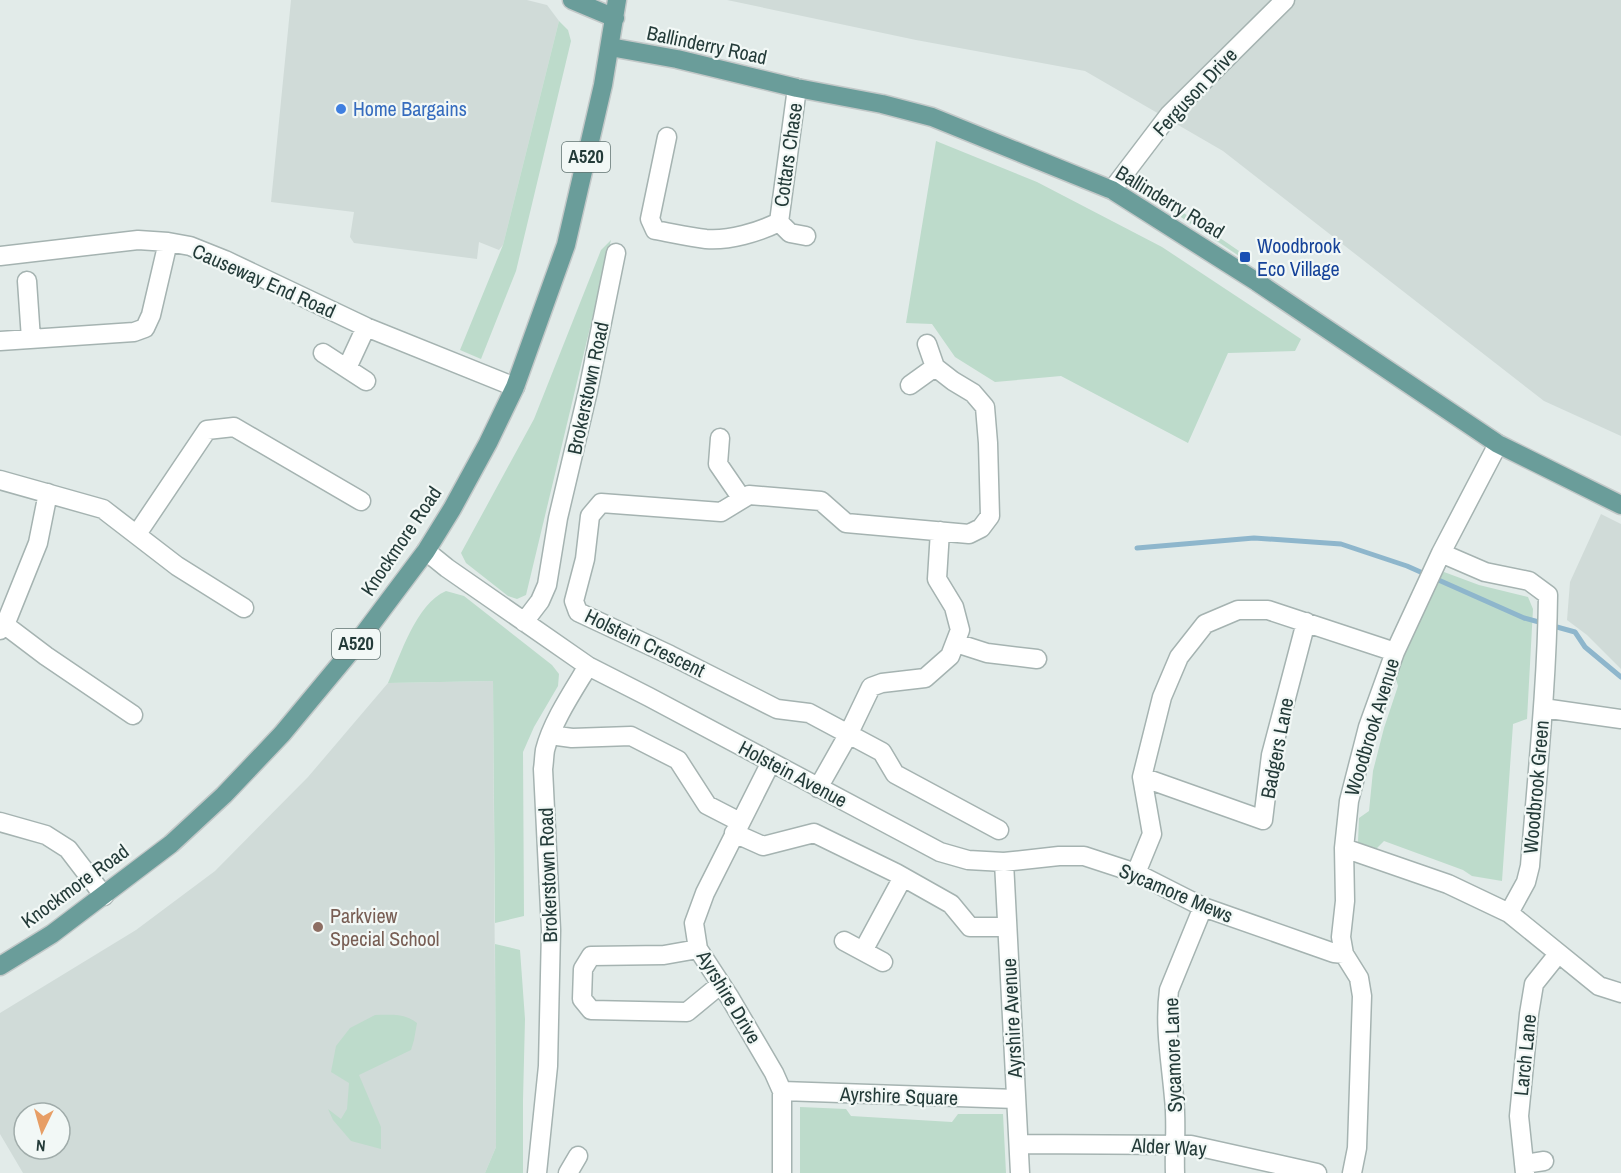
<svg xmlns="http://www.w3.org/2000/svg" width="1621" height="1173" viewBox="0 0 1621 1173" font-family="'Archivo Narrow',sans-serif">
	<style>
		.built { fill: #d0dbd8; fill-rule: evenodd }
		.green { fill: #bddbcb }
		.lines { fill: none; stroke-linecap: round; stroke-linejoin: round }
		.stream { stroke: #8eb6cc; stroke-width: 5 }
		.minor-casing { stroke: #a5b3b1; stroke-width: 21 }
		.major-casing { stroke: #c2c8c8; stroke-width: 21 }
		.minor { stroke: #fff; stroke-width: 18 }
		.major { stroke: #6a9d9a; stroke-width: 18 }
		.shop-dot { fill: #3f7fe0; stroke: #f2f8f6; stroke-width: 2 }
		.transit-dot { fill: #1a4fb4; stroke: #f2f8f6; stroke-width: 2 }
		.education-dot { fill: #8d6e63; stroke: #f2f8f6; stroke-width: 2 }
		.labels { text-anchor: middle; stroke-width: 4.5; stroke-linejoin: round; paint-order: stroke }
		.shield { fill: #f2f8f6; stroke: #627472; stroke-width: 1.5 }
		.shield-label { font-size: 18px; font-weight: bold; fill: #243b39 }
		.street-label { font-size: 20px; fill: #243b39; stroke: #f2f8f6 }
		.shop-label { font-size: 20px; fill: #366cbe; stroke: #f2f8f6; text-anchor: start }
		.transit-label { font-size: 20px; fill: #164399; stroke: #f2f8f6; text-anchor: start }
		.education-label { font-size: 20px; fill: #785e54; stroke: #f2f8f6; text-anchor: start }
	</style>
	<rect width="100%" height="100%" fill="#e2ebe9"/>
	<!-- built -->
	<path class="built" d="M291,0H527L547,5L559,21L503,245L499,250L479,242L477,259L354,243L350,237L354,212L271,202Z
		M727,0H1621V436L1544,401L1223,151L1085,71L916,40Z
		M1601,514L1621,524V669L1587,635L1567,620L1570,582Z
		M493,681L496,1147L485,1173H23L0,1134V1013L136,930L215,871L308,777L388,683ZM24,1113H60V1149H24Z"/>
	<!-- green -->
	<path class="green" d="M559,21L568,30L571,41L516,271L481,359L460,350L503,245Z
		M936,141L1037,182L1162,247L1301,339L1295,351L1228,353L1188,443L1061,376L995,382L955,357L932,324L906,323Z
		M1157,190L1169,203L1239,251V256L1160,203L1153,191Z
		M611,240L526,595L517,599L508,596L466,563L461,553L534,419L601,250Z
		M1444,572L1479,585L1528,597L1533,609L1527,719L1513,724L1502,881L1472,876L1463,870L1384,841L1375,850L1358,842L1359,818L1369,811L1373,771L1384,728L1398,686L1395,676L1436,579Z
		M446,591L464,596L552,665L559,674L558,686L534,727L523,752L524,916L495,923L493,681L388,683C401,654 416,604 446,591Z
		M495,944L520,950L525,1019L523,1100V1173H485L496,1147Z
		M375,1015C390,1015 405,1013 417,1023L414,1040L411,1050L359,1075L381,1127V1149L351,1141L333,1120L328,1109L341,1119L347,1109L349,1083L331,1072L336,1046L350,1028Z
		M800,1107L846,1109L851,1116L952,1122L958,1114H1003L1006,1173H800Z"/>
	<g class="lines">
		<!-- stream -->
		<path class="stream" d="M1137,548L1254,538L1341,544L1407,566L1524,618L1575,632L1585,647L1621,677"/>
		<!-- minor casing -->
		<g class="minor-casing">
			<path id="minor" d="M667,137L650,219L655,230C672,233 689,237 706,239C729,241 759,232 779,222L797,88
				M1112,190L1169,115L1285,0
				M779,222L790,233L806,236
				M0,256L138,240L168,242L190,246L225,260L366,327L515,387
				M27,281L31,339
				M0,341L134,332L145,328L151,315L168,242
				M927,344L935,367L953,381L973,393L985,407L988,443L990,516L981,528L969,534L846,523L821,501L749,495L721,512L601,503L590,516L585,559L574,601L578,612L670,655L777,709L809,713L882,752L895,774L999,830
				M323,353L366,381
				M347,368L366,327
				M910,385L935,367
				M720,438L718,464L742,499
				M0,480L103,509L177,566L244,608
				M137,534L207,430L234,427L361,501
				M426,551L447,568L588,666L649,697L940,852L968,860L1004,862L1059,856H1084L1136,873L1203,907L1334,953L1344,954
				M1441,553L1485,572L1529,581L1548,595C1547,685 1537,776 1530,866L1526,882L1509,913
				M524,622L540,601L547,585L558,518L588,391L616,253
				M5,625L46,656L133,715
				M0,630L5,625L38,543L48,493
				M956,643L987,653L1037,659
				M1543,708L1621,719
				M550,735L572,738L631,736L678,760L707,805L740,822
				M771,762L705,893L694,923L698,949L730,998L774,1073L782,1091V1173
				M1142,777L1263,820L1271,755L1306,622
				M818,788L848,735L871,687L882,683L925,678L950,656L960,630L954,607L937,579L940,531
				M0,822L46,835L68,849L104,896
				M734,833L763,846L814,833L896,873L951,904L970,927H1007
				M1344,848L1448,884L1509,913L1599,986L1621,993
				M1004,862L1020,1173
				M1136,873L1152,834L1142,777L1162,697L1179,657L1205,624L1238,610H1268L1395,652
				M844,941L883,962
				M698,949L664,955L591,956L583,969L582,999L591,1010L687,1012L721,984
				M863,951L903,877
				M782,1091L1016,1099
				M1019,1144L1191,1145L1317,1173
				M1524,1164L1544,1161
				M537,1173L548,1066L551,930L543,769C544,763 544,756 545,750C552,722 573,691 588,666
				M568,1173L578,1156
				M1175,1173C1174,1148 1177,1123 1174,1098C1171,1062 1164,1026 1169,990L1203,907
				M1352,1173L1357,1148L1362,996L1359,978L1344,954L1341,937L1345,901L1344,848L1349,801L1368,727L1395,652L1441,553L1498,444
				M1525,1173L1519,1116L1529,1014L1534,984L1558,954"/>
		</g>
		<!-- major casing -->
		<g class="major-casing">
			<path id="major" d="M572,0L615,18
				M610,47L677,59L797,88L882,104L932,117L1112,190L1257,282L1498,444L1621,505
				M0,966L52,934L171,844L224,795L282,734L351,651L426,551L452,509L488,443L515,387L566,245L603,85L617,0"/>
		</g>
		<!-- minor -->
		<use href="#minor" class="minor"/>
		<!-- major -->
		<use href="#major" class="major"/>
	</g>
	<!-- markers -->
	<circle class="shop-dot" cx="341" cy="109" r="6"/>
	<rect class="transit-dot" x="1239" y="251" width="12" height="12" rx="3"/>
	<circle class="education-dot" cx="318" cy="927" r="6"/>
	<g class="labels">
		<!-- shield labels -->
		<g class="shield">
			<rect x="562" y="142" width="48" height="30" rx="4.5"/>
			<rect x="332" y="629" width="48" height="30" rx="4.5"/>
		</g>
		<g class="shield-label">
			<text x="586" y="163">A520</text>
			<text x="356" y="650">A520</text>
		</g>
		<!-- street labels -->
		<g class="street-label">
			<text transform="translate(707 45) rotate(12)" y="7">Ballinderry Road</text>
			<text transform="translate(1195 92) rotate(-47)" y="7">Ferguson Drive</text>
			<text transform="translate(788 155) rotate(-82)" y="7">Cottars Chase</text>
			<text transform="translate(1170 202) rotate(31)" y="7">Ballinderry Road</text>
			<text transform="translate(264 281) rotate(24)" y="7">Causeway End Road</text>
			<text transform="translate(588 388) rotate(-78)" y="7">Brokerstown Road</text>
			<text transform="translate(401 541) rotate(-56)" y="7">Knockmore Road</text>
			<text transform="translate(645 643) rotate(26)" y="7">Holstein Crescent</text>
			<text transform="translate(1372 727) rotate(-73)" y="7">Woodbrook Avenue</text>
			<text transform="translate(1277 748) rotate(-79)" y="7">Badgers Lane</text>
			<text transform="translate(793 774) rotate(28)" y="7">Holstein Avenue</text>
			<text transform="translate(1536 787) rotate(-85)" y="7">Woodbrook Green</text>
			<text transform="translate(548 875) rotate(-92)" y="7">Brokerstown Road</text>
			<text transform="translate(75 886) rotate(-36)" y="7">Knockmore Road</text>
			<text transform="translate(1176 893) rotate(23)" y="7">Sycamore Mews</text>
			<text transform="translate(729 997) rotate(59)" y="7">Ayrshire Drive</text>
			<text transform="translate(1012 1018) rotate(-93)" y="7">Ayrshire Avenue</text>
			<text transform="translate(1173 1055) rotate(-92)" y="7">Sycamore Lane</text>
			<text transform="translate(1525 1055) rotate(-84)" y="7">Larch Lane</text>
			<text transform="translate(899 1096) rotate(2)" y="7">Ayrshire Square</text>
			<text transform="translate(1169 1147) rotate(3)" y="7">Alder Way</text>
		</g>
		<!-- shop labels -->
		<g class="shop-label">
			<text x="353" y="116">Home Bargains</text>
		</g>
		<!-- transit labels -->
		<g class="transit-label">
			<text x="1257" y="253">Woodbrook<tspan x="1257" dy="23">Eco Village</tspan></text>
		</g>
		<!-- education labels -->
		<g class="education-label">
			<text x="330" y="923">Parkview<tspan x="330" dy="23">Special School</tspan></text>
		</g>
	</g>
	<!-- north arrow -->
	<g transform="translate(42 1131) rotate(185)"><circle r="28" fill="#f2f8f6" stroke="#a0acaa" stroke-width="1.5"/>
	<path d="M0-4.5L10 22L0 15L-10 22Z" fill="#e79e65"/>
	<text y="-9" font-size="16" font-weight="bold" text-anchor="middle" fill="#243b39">N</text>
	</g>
</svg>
